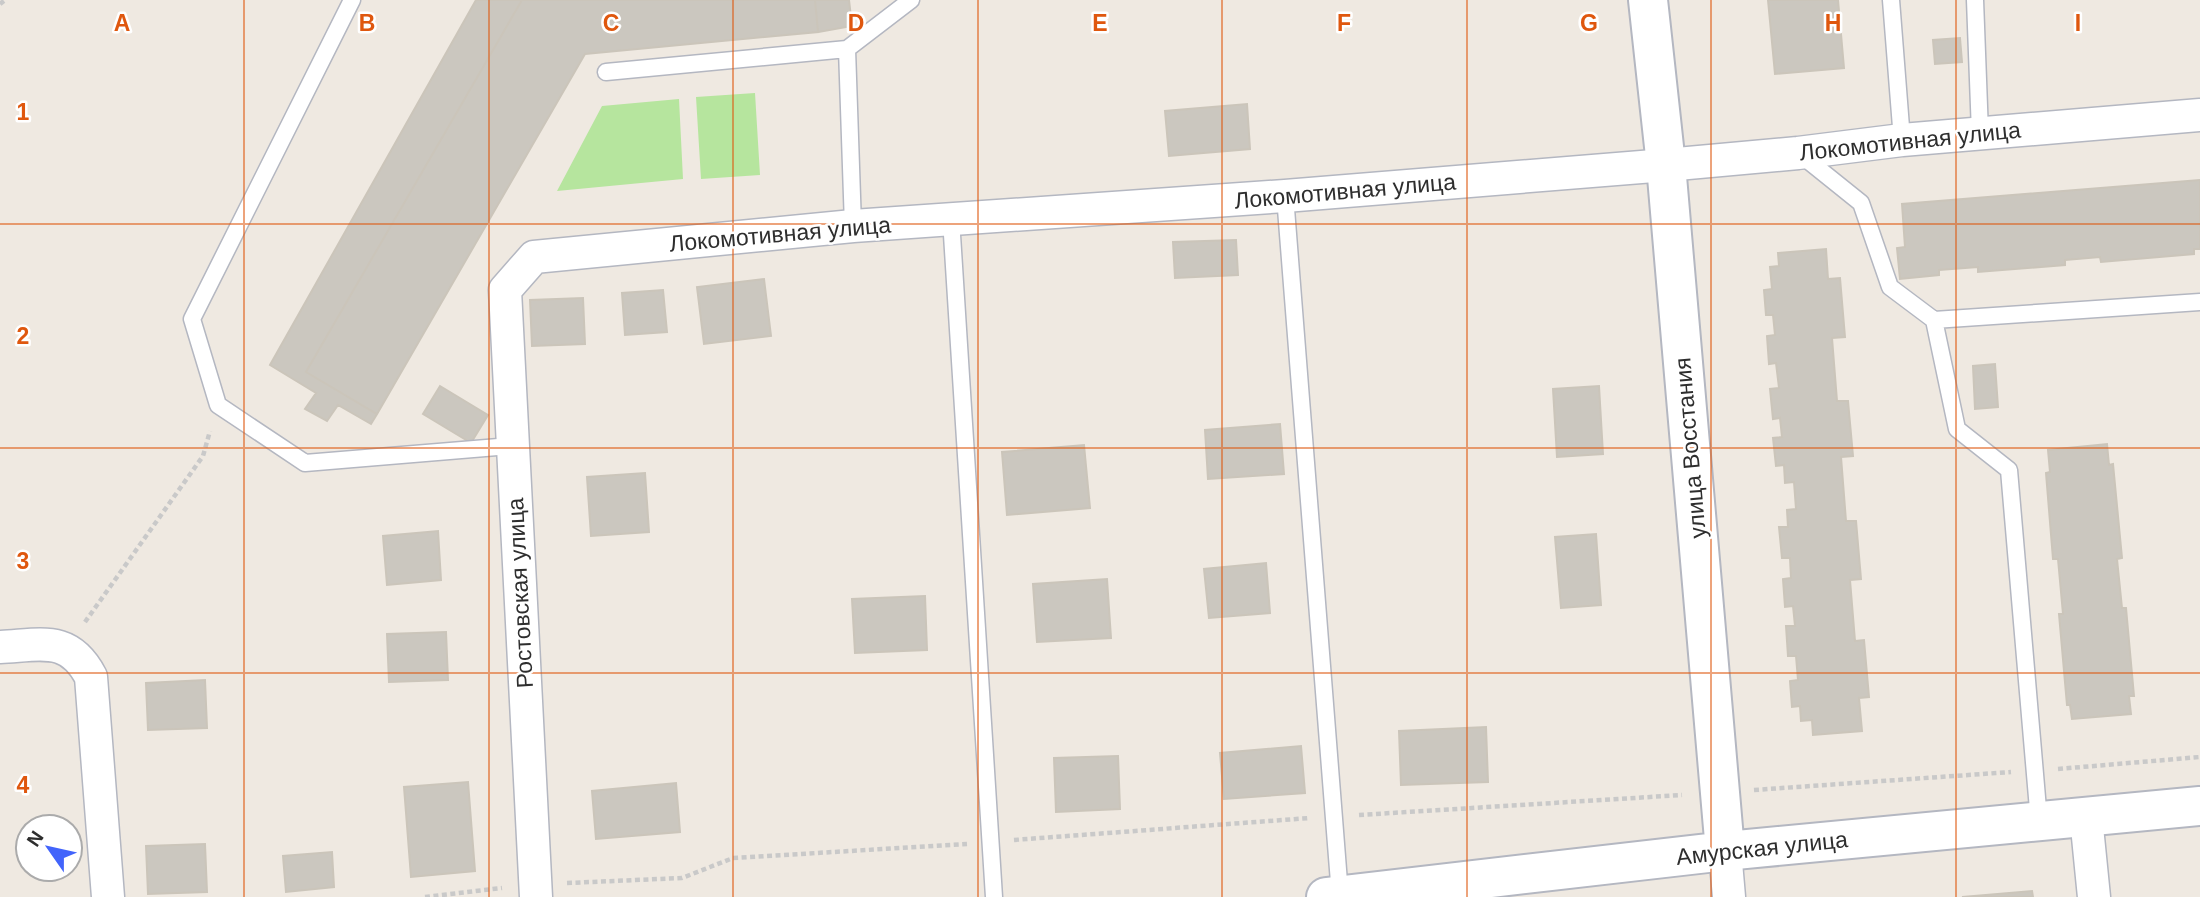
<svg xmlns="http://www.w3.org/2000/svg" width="2200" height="897" viewBox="0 0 2200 897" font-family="Arial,sans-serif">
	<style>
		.green { fill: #b6e59e }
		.building { fill: #cbc7bf; stroke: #cbc5ba; stroke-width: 2 }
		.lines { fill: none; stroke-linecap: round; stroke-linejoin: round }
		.lane-casing { stroke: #b4b7c1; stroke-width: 19 }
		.street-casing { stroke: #b4b7c1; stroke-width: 35 }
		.secondary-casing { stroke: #b4b7c1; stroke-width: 42 }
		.path { stroke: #c9c9c9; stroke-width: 4.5; stroke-dasharray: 5 3.5; stroke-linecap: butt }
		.lane { stroke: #fff; stroke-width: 16 }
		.street { stroke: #fff; stroke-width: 32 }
		.secondary { stroke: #fff; stroke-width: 38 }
		.grid { fill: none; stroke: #df570e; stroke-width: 2; stroke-opacity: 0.55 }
		.labels { text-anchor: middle; stroke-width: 5; stroke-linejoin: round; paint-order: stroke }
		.street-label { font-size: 23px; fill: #2e2e2e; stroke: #fff }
		.grid-label { font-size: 23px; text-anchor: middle; font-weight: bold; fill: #df570e; stroke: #fff; stroke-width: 5; stroke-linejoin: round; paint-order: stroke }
	</style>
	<rect width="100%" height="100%" fill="#efe9e1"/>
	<!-- green -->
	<path class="green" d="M755,93L760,175L701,179L696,97Z
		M679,99L683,179L557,191L602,106Z"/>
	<!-- building -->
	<path class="building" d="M476,0H522L306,372L377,414L371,424L338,405L327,421L305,409L316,393L270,365Z
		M522,0H815L818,32L585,54L377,414L306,372Z
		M815,0H849L852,26L818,32Z
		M1768,0H1838L1844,68L1775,74Z
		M1960,38L1962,62L1935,64L1933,40Z
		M1247,104L1250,149L1169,156L1165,111Z
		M2200,180V249H2194V254L2101,262L2100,257L2065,260V265L1978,272V267L1939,270V275L1900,279L1897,248L1905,247L1902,204Z
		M1236,240L1238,275L1175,278L1173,242Z
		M1826,249L1828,279L1840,278L1845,337L1832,338L1837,401H1848L1853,456L1841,457L1846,521H1856L1861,579L1850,580L1855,641L1864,640L1869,697L1859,698L1862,731L1813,735L1812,720L1801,721L1800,706L1792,707L1790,681L1798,680L1796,656H1788L1786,626H1795L1793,606L1785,607L1783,579L1791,578L1790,558H1782L1779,527H1788L1787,510L1796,509L1794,482L1785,483L1784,465L1776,466L1773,438L1782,437L1780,418L1773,419L1770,389L1779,388L1776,363L1769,364L1767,336L1775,335L1773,315H1766L1764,290L1772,289L1770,267L1779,266L1778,253Z
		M764,279L771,336L704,344L697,287Z
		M663,290L667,332L625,335L622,293Z
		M583,298L585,344L532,346L530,300Z
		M1995,364L1998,407L1975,409L1973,366Z
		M440,386L488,415L471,443L423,414Z
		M1599,386L1603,454L1557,457L1553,389Z
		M1280,424L1284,474L1208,479L1205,430Z
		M2107,444L2109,465L2113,464L2122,558L2117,559L2122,608H2126L2134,696H2129L2131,714L2072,719L2070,705H2067L2059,614H2063L2058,559H2053L2046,473L2050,472L2048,450Z
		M1084,445L1090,508L1007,515L1002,452Z
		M645,473L649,532L591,536L587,477Z
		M438,531L441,580L387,585L383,536Z
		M1596,534L1601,605L1561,608L1555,537Z
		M1266,563L1270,613L1209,618L1204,569Z
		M1107,579L1111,638L1037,642L1033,584Z
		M925,596L927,650L855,653L852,599Z
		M446,632L448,680L389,682L387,634Z
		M205,680L207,728L148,730L146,683Z
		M1486,727L1488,782L1401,785L1399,731Z
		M1301,746L1305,793L1224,799L1220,753Z
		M1118,756L1120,809L1056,812L1054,758Z
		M468,782L475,871L411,877L404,787Z
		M676,783L680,832L596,839L592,791Z
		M205,844L207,892L148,894L146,846Z
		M332,852L334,887L286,892L283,856Z
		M2032,891L2033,897H1962Z"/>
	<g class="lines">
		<!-- lane casing -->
		<g class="lane-casing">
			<path id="lane" d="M352,0L192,319L218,405L305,463L511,446
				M1891,0L1902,140
				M1975,0L1980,133
				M847,49L911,0
				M606,72L847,49L853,226
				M1800,154L1861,203L1890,287L1934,320L1957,429L2009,470L2039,821
				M1285,196L1340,895
				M951,219L994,897
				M1934,320L2200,302"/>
		</g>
		<!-- street casing -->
		<g class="street-casing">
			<path id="street" d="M0,647C42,645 69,635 91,677L108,897
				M2086,817L2094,897
				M1725,851L1729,897
				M536,897L505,290L534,257L853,226L1285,196L1666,165L1798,153L1902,140L2200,115"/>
		</g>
		<!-- secondary casing -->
		<g class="secondary-casing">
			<path id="secondary" d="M1648,0L1666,165L1725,851
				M1326,897L1725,851L2200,806"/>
		</g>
		<!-- path -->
		<path class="path" d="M0,4L5,0
			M85,622L203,456L210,431
			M2058,769L2200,757
			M1754,790L2011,772
			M1359,815L1682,795
			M1014,840L1309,818
			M567,883L682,878L733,858L967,844
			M425,897L502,888"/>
		<!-- lane -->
		<use href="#lane" class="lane"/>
		<!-- street -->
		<use href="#street" class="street"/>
		<!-- secondary -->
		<use href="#secondary" class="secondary"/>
	</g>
	<!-- grid -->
	<path class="grid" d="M244,0V897M489,0V897M733,0V897M978,0V897M1222,0V897M1467,0V897M1711,0V897M1956,0V897M0,224H2200M0,448H2200M0,673H2200"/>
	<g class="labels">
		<!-- street labels -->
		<g class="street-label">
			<text transform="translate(1910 141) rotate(-6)" y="8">Локомотивная улица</text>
			<text transform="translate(1345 191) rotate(-5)" y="8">Локомотивная улица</text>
			<text transform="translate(780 234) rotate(-5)" y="8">Локомотивная улица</text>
			<text transform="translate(1690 448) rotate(-95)" y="8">улица Восстания</text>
			<text transform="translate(520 593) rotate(-93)" y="8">Ростовская улица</text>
			<text transform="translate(1762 848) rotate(-6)" y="8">Амурская улица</text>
		</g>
	</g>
	<g class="grid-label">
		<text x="122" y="31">A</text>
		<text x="367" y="31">B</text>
		<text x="611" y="31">C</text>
		<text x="856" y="31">D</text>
		<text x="1100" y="31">E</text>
		<text x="1344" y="31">F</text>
		<text x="1589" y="31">G</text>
		<text x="1833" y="31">H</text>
		<text x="2078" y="31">I</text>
		<text x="23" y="120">1</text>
		<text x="23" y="344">2</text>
		<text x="23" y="569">3</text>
		<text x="23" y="793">4</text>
	</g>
	<!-- north arrow -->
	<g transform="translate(49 848) rotate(304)"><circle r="33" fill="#ffffff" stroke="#ababab" stroke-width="2"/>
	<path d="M0-5L12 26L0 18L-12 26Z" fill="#4264fb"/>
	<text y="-10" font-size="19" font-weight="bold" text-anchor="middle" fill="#2e2e2e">N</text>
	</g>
</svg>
